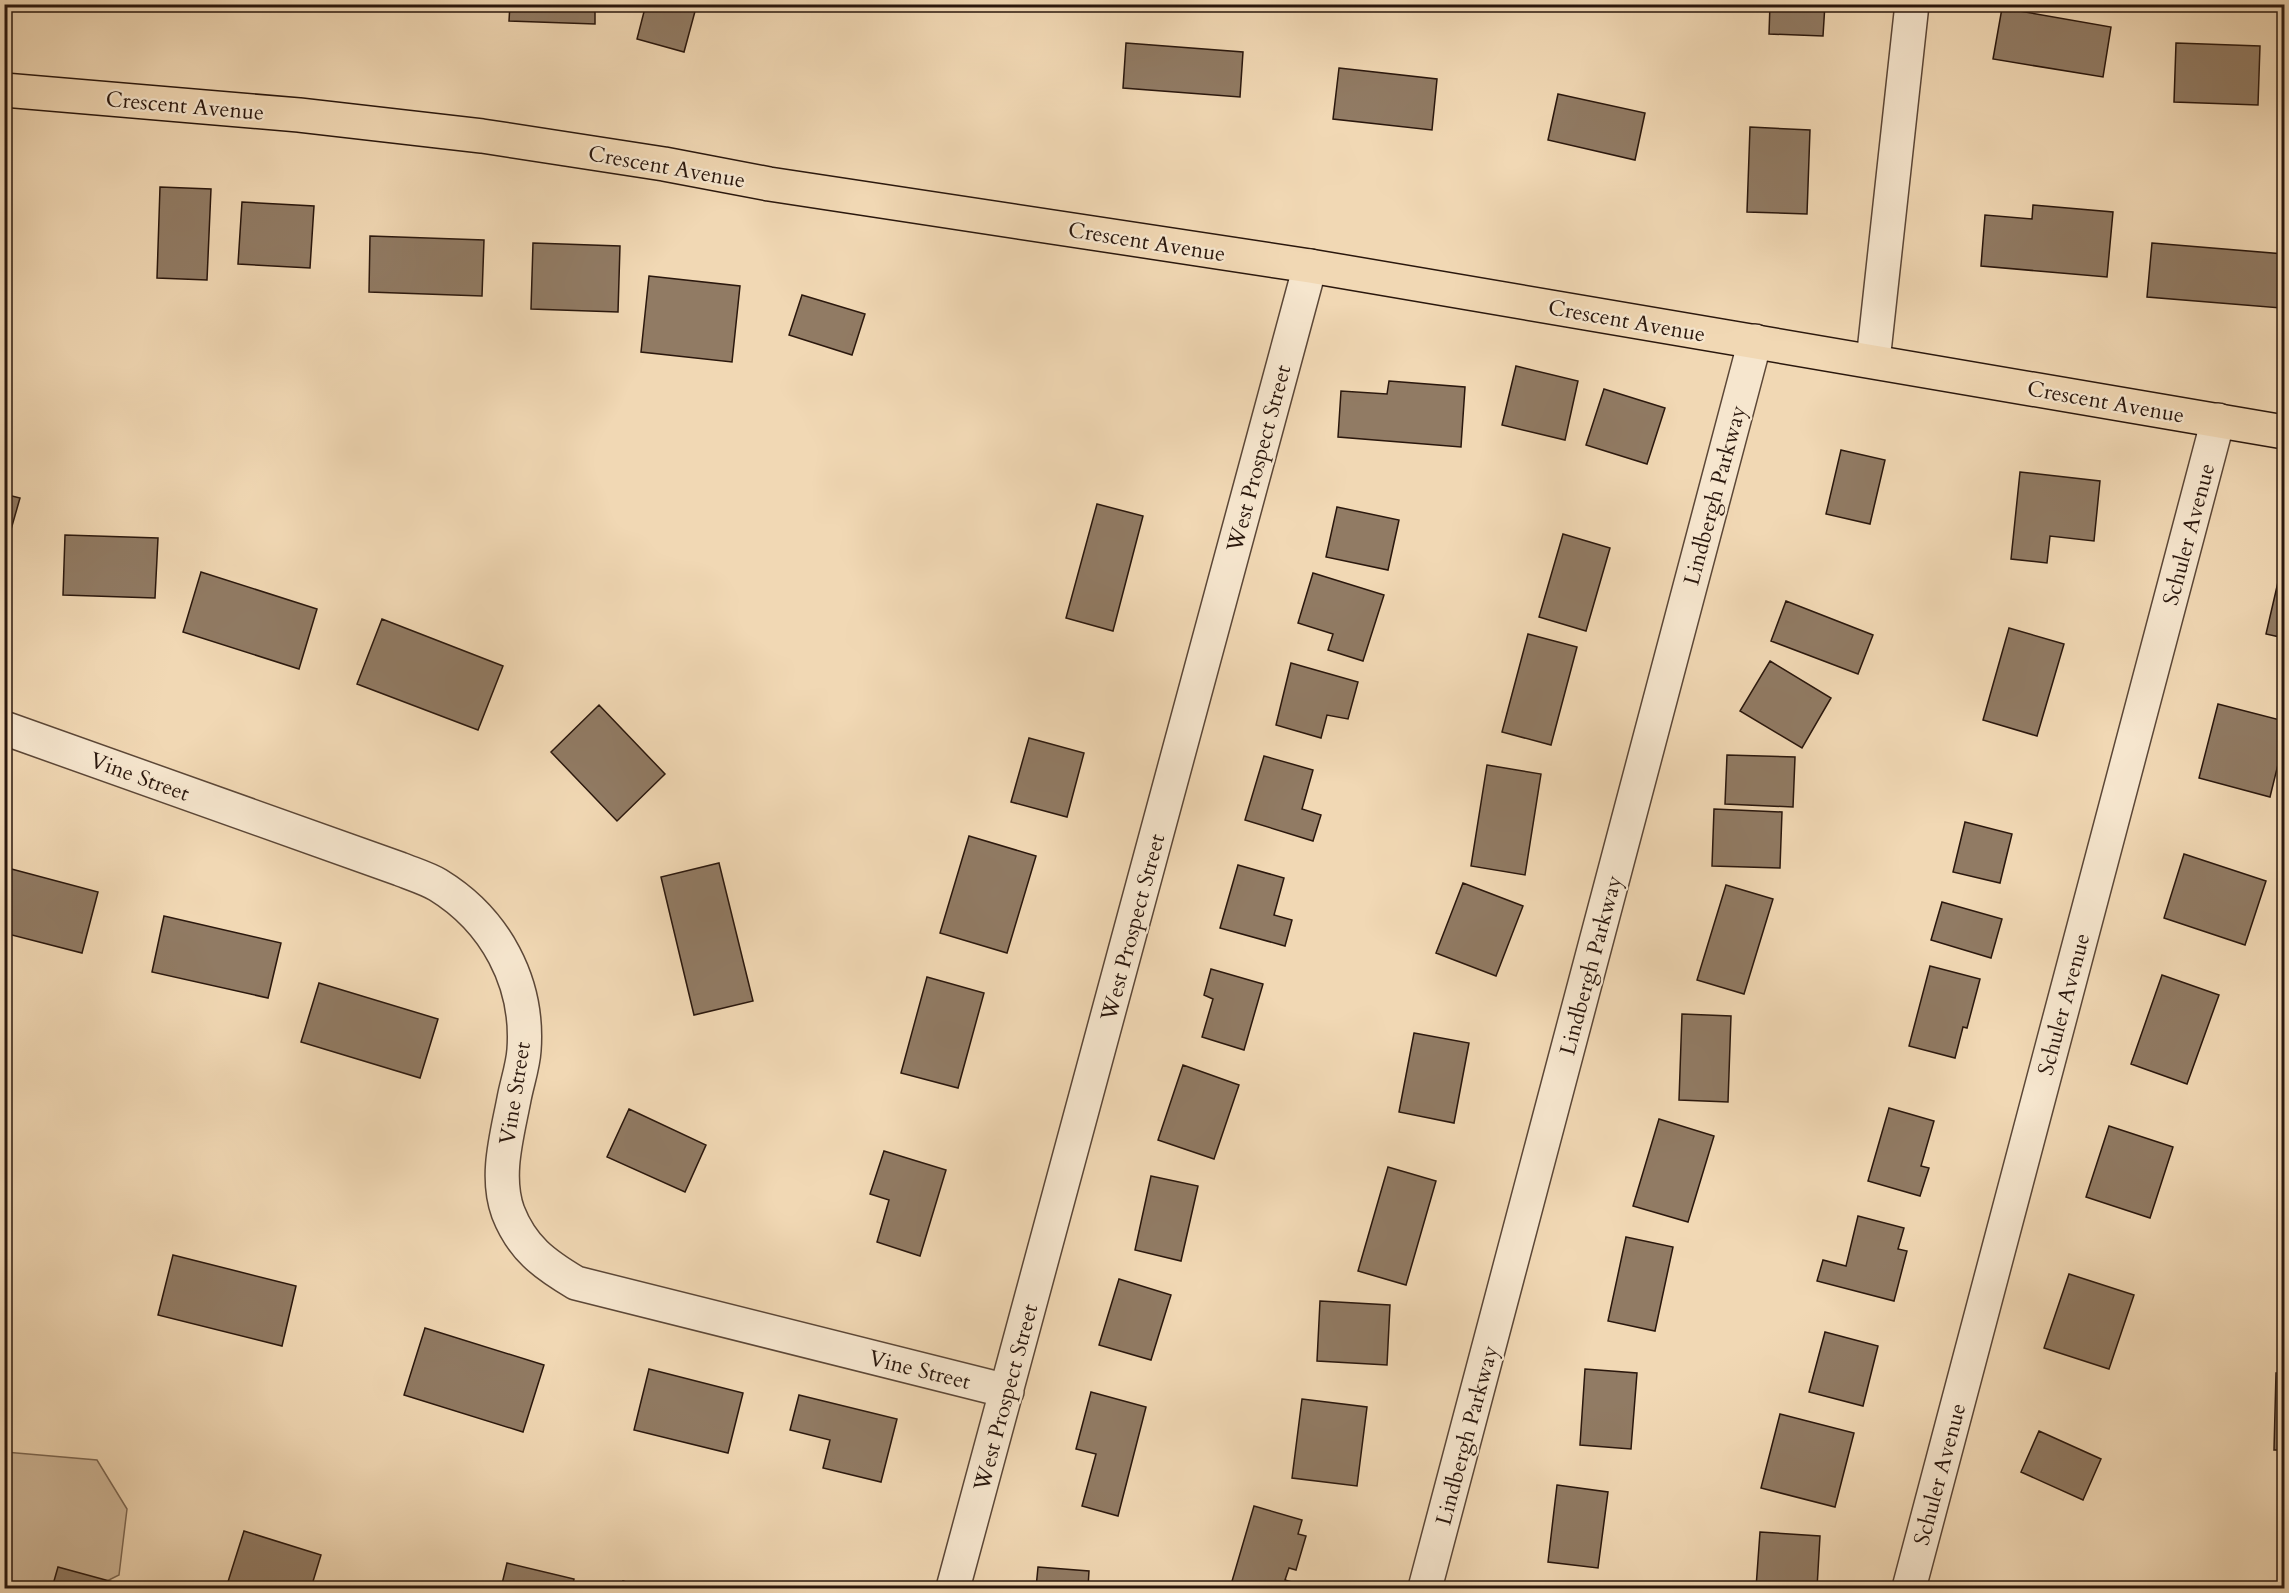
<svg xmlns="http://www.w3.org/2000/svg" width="2289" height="1593" viewBox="0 0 2289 1593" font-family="Cardo,serif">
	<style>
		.green { fill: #cfb798; stroke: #7c6752; stroke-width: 1.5 }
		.building { fill: #917b64; stroke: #2a170d; stroke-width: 1.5 }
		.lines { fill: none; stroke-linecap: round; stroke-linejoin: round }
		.minor-casing { stroke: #5c4737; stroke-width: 36 }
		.major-casing { stroke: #2a170d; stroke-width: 36 }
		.minor { stroke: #f6e6ce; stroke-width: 33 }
		.major { stroke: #f1d8b4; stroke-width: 33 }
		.labels { text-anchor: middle; stroke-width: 4.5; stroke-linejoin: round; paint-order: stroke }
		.street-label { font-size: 22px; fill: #2a170d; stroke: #f6e6ce }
	</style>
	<rect width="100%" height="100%" fill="#f1d8b4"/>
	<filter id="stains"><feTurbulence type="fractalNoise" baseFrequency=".00333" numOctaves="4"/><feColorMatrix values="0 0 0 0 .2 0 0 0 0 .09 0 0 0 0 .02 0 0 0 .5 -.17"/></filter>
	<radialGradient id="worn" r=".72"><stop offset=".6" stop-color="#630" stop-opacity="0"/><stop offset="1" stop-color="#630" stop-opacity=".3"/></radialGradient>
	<!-- green -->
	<path class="green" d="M5,1452L97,1460L127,1509L119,1575L93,1588H5Z"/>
	<!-- building -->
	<path class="building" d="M510,4H595V24L509,21Z
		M646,4H697L684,52L637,39Z
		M1770,4H1825L1823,36L1769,34Z
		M2002,8L2111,27L2103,77L1993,59Z
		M1126,43L1243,52L1240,97L1123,88Z
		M2176,43L2260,46L2258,105L2174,102Z
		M1339,68L1437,79L1432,130L1333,119Z
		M1558,94L1645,113L1635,160L1548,140Z
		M1750,127L1810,130L1807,214L1747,212Z
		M160,187L211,189L207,280L157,278Z
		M242,202L314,206L310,268L238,264Z
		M2033,205L2113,212L2107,277L1981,266L1985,215L2032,219Z
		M370,236L484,240L482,296L369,292Z
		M533,243L620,246L618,312L531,309Z
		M2152,243L2284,254L2281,308L2147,297Z
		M649,276L740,286L732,362L641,352Z
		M802,295L865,314L852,355L789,335Z
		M1516,366L1578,381L1565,440L1502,425Z
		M1389,381L1465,387L1461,447L1338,437L1341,391L1387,394Z
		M1604,389L1665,408L1647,464L1586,445Z
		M1841,450L1885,460L1870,524L1826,514Z
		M2020,472L2100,481L2094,541L2050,536L2047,563L2011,559Z
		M4,494L20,498L6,547H4Z
		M1097,504L1143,516L1113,631L1066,618Z
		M1337,507L1399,520L1388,570L1326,557Z
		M1563,534L1610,548L1586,631L1539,617Z
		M65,535L158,538L155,598L63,595Z
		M2284,556V638L2266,634Z
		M201,572L317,609L299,669L183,632Z
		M1313,573L1384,595L1363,661L1328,650L1333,634L1298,623Z
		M1786,601L1873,635L1858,674L1771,641Z
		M382,619L503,666L478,730L357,684Z
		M2009,628L2064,644L2037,736L1983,720Z
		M1528,634L1577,647L1551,745L1502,732Z
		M1770,661L1831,698L1802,748L1740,711Z
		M1291,663L1358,682L1348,719L1327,715L1321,738L1276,725Z
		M2218,704L2284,721V740L2270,797L2199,778Z
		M599,705L665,774L617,821L551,752Z
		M1029,738L1084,753L1067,817L1011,802Z
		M1727,755L1795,757L1793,807L1725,804Z
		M1264,756L1313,770L1302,809L1321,815L1313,841L1245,820Z
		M1487,765L1541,774L1525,875L1471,866Z
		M1714,809L1782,812L1780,868L1712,866Z
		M1965,822L2012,834L2000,883L1953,872Z
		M969,836L1036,856L1007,953L940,933Z
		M2184,854L2266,881L2245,945L2164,918Z
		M719,863L753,1001L694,1015L661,877Z
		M1238,865L1284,878L1274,915L1292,920L1285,946L1220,928Z
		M4,867L98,892L82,953L4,933Z
		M1463,883L1523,906L1496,976L1436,953Z
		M1726,885L1773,899L1744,994L1697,980Z
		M1942,902L2002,919L1991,958L1931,940Z
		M164,916L281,943L268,998L152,972Z
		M1930,966L1980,979L1967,1028L1963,1027L1955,1058L1909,1046Z
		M1211,969L1263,984L1244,1050L1202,1037L1213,999L1204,995Z
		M2162,975L2219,995L2187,1084L2131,1064Z
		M927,977L984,993L958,1088L901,1073Z
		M319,983L438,1019L420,1078L301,1042Z
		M1682,1014L1731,1016L1728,1102L1679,1100Z
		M1414,1033L1469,1043L1454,1123L1399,1112Z
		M1183,1065L1239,1085L1214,1159L1158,1140Z
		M1889,1108L1934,1121L1921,1166L1929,1168L1920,1196L1868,1181Z
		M629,1109L706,1145L685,1192L607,1157Z
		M1659,1119L1714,1136L1688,1222L1633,1206Z
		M2109,1126L2173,1147L2150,1218L2086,1197Z
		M884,1151L946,1170L920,1256L877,1242L889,1200L870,1194Z
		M1388,1167L1436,1181L1406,1285L1358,1271Z
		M1151,1176L1198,1186L1181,1261L1135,1250Z
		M1858,1216L1904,1228L1898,1249L1907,1251L1894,1301L1817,1281L1823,1260L1846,1266Z
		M1626,1237L1673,1247L1655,1331L1608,1321Z
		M173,1255L296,1286L282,1346L158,1315Z
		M2069,1274L2134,1295L2109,1369L2044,1348Z
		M1119,1279L1171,1295L1151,1360L1099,1345Z
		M1320,1301L1390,1305L1387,1365L1317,1361Z
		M425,1328L544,1365L523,1432L404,1395Z
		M1825,1332L1878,1346L1863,1406L1809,1392Z
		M649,1369L743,1393L728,1453L634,1430Z
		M1585,1369L1637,1373L1631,1449L1580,1445Z
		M2276,1373H2284V1450H2274Z
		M1091,1392L1146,1407L1118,1516L1082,1506L1096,1454L1076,1449Z
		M799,1395L897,1419L881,1482L823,1468L830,1440L790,1430Z
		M1302,1399L1367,1407L1357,1486L1292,1478Z
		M1780,1414L1854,1433L1835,1507L1761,1488Z
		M2039,1431L2101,1459L2083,1500L2021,1472Z
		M1557,1485L1608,1492L1598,1568L1548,1562Z
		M1254,1506L1302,1520L1298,1534L1306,1536L1296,1570L1289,1568L1285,1580L1302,1585L1301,1588H1230Z
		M244,1531L321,1555L311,1588H226Z
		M1760,1532L1820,1536L1817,1588H1756Z
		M507,1563L574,1579L572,1588H501Z
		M58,1567L135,1588H52Z
		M1038,1567L1089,1571L1088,1588H1036Z
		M623,1581L645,1588H621Z"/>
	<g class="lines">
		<!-- minor casing -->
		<g class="minor-casing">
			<path id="minor" d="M1873,361L1912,4
				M4,728L400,869C412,874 426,878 438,885C495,920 529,982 524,1050C523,1066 517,1083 514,1099C507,1136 495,1176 508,1212C522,1248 544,1264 576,1283L1007,1391
				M953,1588L1310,266
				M1425,1588L1755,341
				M1909,1588L2218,420"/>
		</g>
		<!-- major casing -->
		<g class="major-casing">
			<path id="major" d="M4,90L299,115L482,136L664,164L769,184L1310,266L2284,432"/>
		</g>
		<!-- minor -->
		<use href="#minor" class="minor"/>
		<!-- major -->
		<use href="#major" class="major"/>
	</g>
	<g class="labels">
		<!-- street labels -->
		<g class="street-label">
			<text transform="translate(185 105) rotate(5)" y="8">Crescent Avenue</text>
			<text transform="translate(667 166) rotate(10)" y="8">Crescent Avenue</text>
			<text transform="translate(1147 241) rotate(9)" y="8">Crescent Avenue</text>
			<text transform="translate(1627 320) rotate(10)" y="8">Crescent Avenue</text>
			<text transform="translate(2106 401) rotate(10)" y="8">Crescent Avenue</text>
			<text transform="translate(1258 458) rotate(-75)" y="8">West Prospect Street</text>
			<text transform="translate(1714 495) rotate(-75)" y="8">Lindbergh Parkway</text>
			<text transform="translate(2188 534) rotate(-75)" y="8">Schuler Avenue</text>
			<text transform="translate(140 776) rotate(20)" y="8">Vine Street</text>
			<text transform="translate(1132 927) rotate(-75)" y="8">West Prospect Street</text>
			<text transform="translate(1590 965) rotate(-75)" y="8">Lindbergh Parkway</text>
			<text transform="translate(2063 1004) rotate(-75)" y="8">Schuler Avenue</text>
			<text transform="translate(514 1093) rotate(-81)" y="8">Vine Street</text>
			<text transform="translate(920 1369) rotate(14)" y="8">Vine Street</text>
			<text transform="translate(1005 1397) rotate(-75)" y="8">West Prospect Street</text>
			<text transform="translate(1466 1435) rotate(-75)" y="8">Lindbergh Parkway</text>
			<text transform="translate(1939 1474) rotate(-75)" y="8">Schuler Avenue</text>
		</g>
	</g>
	<!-- margin -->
	<rect width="2289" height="1593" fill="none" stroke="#f1d8b4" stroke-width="24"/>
	<rect x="6" y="6" width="2277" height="1581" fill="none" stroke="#2a170d" stroke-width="3"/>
	<rect x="12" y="12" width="2265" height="1569" fill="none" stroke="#2a170d" stroke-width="1.5"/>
	<rect width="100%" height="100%" filter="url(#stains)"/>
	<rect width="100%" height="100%" fill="url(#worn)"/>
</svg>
